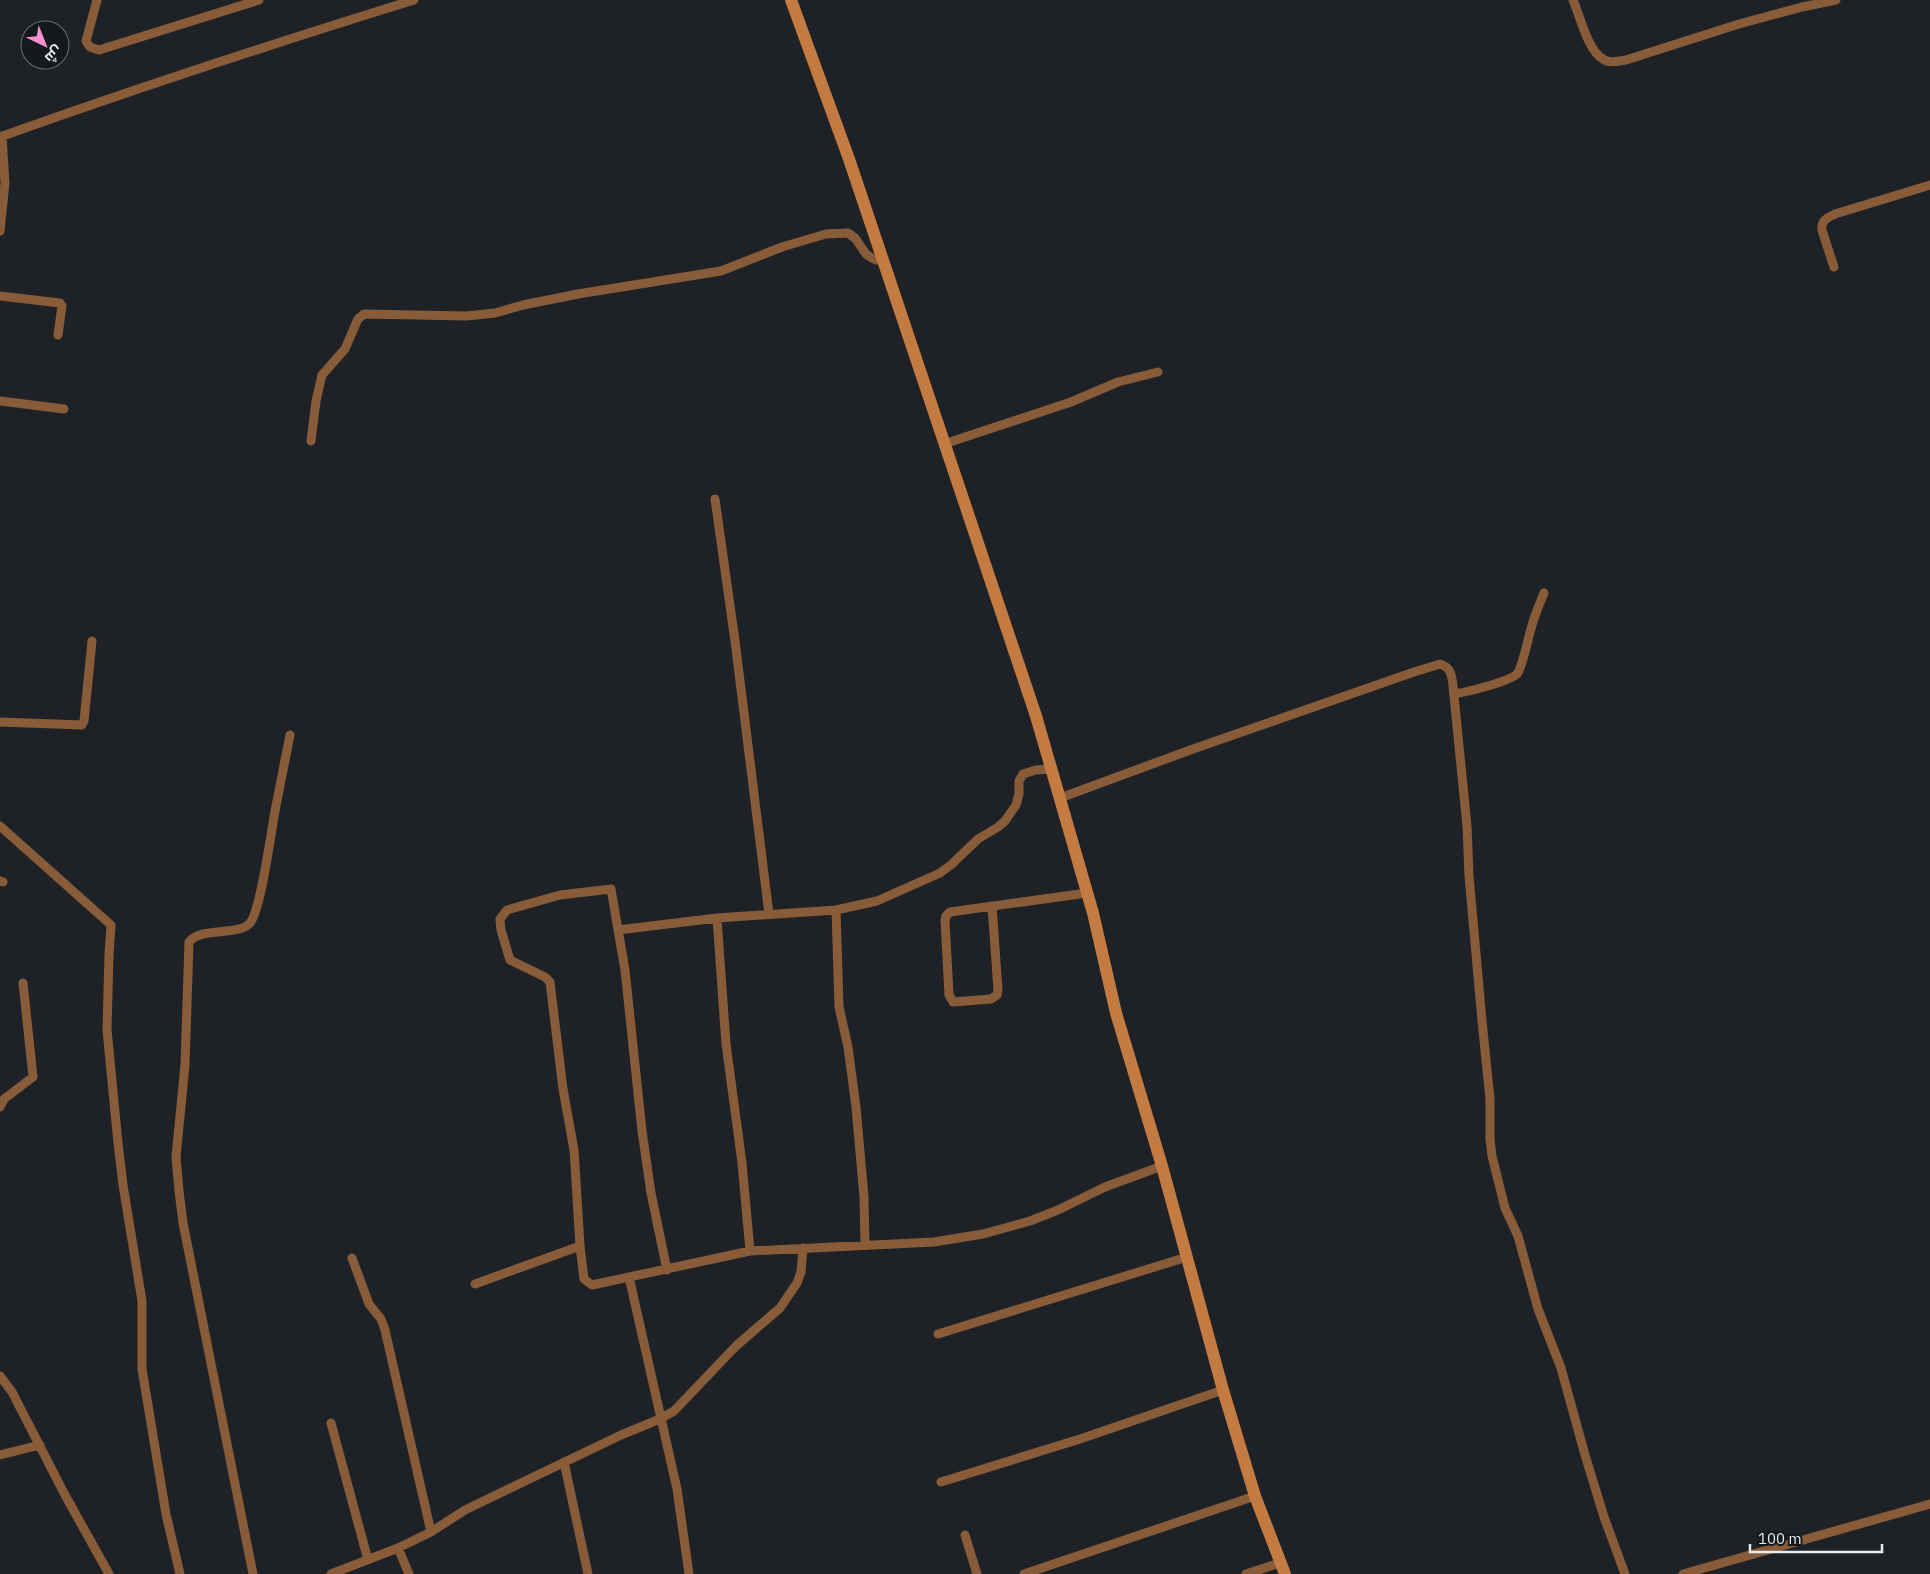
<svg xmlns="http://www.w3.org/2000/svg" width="1930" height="1574" viewBox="0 0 1930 1574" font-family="'IBM Plex Sans',Cairo,sans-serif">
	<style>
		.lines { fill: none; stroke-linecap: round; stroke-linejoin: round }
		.street { stroke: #895c39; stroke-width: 9 }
		.secondary { stroke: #c47b42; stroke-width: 12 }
	</style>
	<rect width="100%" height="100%" fill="#1e2226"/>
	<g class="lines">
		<!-- street -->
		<path class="street" d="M97,0L86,41L90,47L99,50L259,0
			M1573,0C1580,16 1588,51 1603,59C1610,64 1618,61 1626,60L1739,24L1802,7L1836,0
			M0,137C137,88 275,43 414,0
			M0,231L5,183L2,136
			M1834,267L1822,230C1821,220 1827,218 1835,214L1930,185
			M0,296L60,303L62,306L58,335
			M0,401L64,409
			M311,441L316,401L322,375L345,349L358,319L364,314L466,316L495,313L523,305L578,294L721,271L782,247L826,234L848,233L855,238L866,254L872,258L876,260L882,258
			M944,444L1071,402L1118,382L1158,372
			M715,499L735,641L769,914
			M1454,694C1467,692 1508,682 1517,674C1523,667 1529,633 1533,622C1536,612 1540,603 1544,593
			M0,722L82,725L84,721L92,641
			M1060,798L1193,749L1414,672L1440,664C1451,667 1452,676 1453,686L1467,826L1469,876L1482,1021L1490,1099V1139L1492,1156L1505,1208L1518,1236L1538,1309L1561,1368L1585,1455L1604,1517L1625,1574
			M0,826L111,925L109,955L107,1030L118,1143L123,1185L142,1301V1369L166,1514L180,1574
			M0,881L3,882
			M992,906L998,990L997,995L991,999L953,1002L949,995L945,921L946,916L950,912L1087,893
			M836,910L839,1007L848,1047L856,1107L864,1197L865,1245
			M717,918L726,1044L742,1163L750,1251
			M618,930L717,918L836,910L877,901L940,873L952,864L978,839L998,827L1005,821L1016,805L1019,794V781L1023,774L1036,770L1052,769
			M0,1107L4,1099L33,1077L23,983
			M352,1258L369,1304L381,1319L385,1330L431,1532
			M667,1270L651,1193L642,1131L625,970L611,889L560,895L507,910L500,919L501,930L510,960L545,977L550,982L563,1089L574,1150L580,1246L584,1279L592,1285L750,1251L934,1242L983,1234L1030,1221L1058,1210L1105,1187L1162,1166
			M629,1277L677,1489L689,1574
			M475,1284L580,1246
			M938,1334L1187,1257
			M0,1376L12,1392L65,1495L109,1574
			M331,1423L368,1560
			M0,1455L40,1445
			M564,1462L588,1574
			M941,1482L1080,1439L1223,1390
			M965,1535L977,1574
			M398,1548L409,1574
			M253,1574L183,1223L179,1191L176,1157L185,1065L189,942C202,926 237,937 250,923C261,910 271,832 275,811C280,786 285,760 290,735
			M331,1574L398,1548L431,1532L465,1510L621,1435L660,1419L674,1411L736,1346L780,1308L797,1283L801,1272L803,1248
			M1024,1574L1255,1496
			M1246,1574L1280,1563
			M1683,1574L1930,1504"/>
		<!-- secondary -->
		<path class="secondary" d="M791,0L849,159L1036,716L1093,913L1116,1013L1162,1166L1223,1390L1255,1496L1285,1574"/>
	</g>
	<!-- north arrow -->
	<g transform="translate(45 45) rotate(137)"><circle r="24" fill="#15191c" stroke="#696d70"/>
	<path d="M0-4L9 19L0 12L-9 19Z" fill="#f790ce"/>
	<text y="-8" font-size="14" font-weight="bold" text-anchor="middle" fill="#e8ebee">ش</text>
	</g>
	<!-- scale -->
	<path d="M1750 1544v8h132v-8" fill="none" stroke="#e8ebee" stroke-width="2.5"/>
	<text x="1758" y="1544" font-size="15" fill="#e8ebee" stroke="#15191c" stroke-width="4" paint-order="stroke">100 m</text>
</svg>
